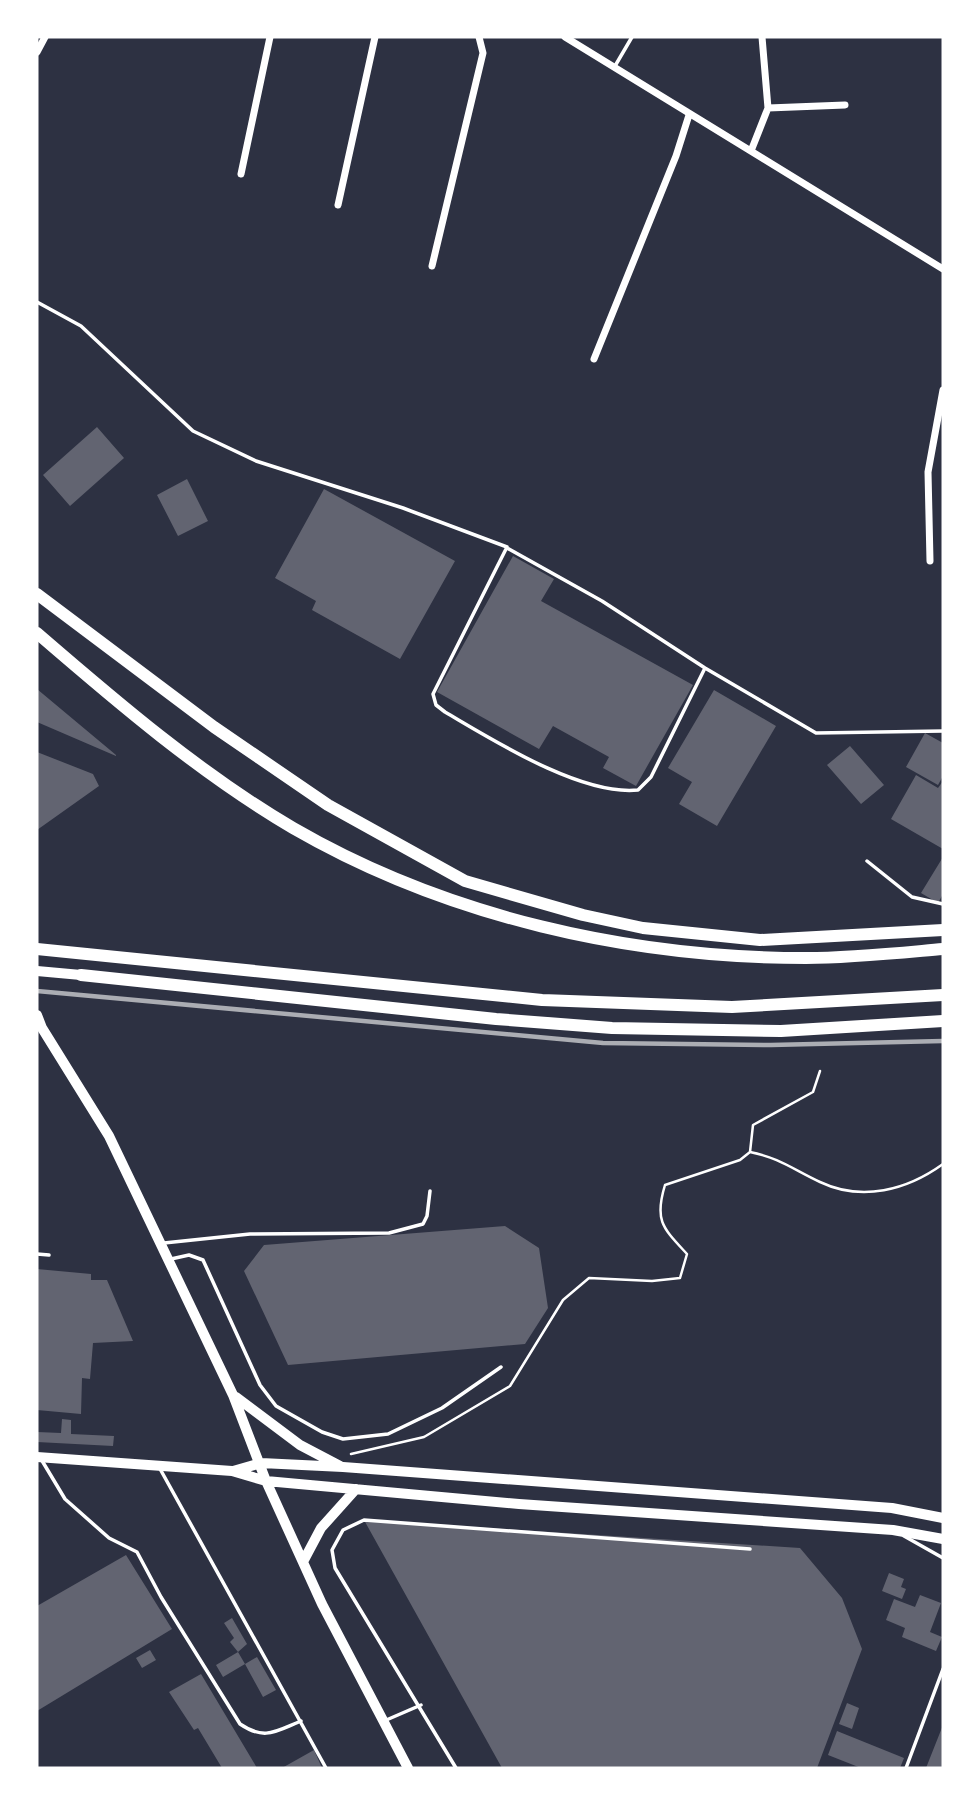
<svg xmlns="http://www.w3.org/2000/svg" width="980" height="1805" viewBox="0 0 980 1805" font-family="'Archivo Narrow',sans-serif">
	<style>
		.building { fill: #626471 }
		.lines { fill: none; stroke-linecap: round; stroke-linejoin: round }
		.path { stroke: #fff; stroke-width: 2.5 }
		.service { stroke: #fff; stroke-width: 3.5 }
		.minor { stroke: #fff; stroke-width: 7 }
		.secondary { stroke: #fff; stroke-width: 10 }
		.primary { stroke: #fff; stroke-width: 10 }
		.motorway { stroke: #fff; stroke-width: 12 }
		.rail { stroke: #abadb3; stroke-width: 4.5 }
	</style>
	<rect width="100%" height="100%" fill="#2d3142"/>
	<!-- building -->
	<path class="building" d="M97,427L124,458L70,506L43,475Z
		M187,479L208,521L178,536L157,495Z
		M324,489L455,561L400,659L312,610L316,601L275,578Z
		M513,556L554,579L541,601L693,685L636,786L603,768L609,757L553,726L539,749L437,692Z
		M37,689L116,755V756L37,722Z
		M714,690L776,726L717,826L679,804L692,782L668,768Z
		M925,733L943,743V776L938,785L906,767Z
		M850,746L884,785L861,804L827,765Z
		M37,752L93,774L99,786L37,830Z
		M916,775L938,788L943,781V849L891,819Z
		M943,857V894L938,903L921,893Z
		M505,1226L539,1248L548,1308L525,1344L288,1365L244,1271L264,1245Z
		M37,1269L91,1274V1280H107L133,1341L93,1343L90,1379L82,1378L81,1414L37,1410Z
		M62,1419L71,1420V1434L114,1436L113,1446L37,1442V1432L61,1433Z
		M364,1520L800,1548L842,1598L862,1649L817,1768H502Z
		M126,1555L172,1629L37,1711V1606Z
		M889,1573L904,1579L901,1587L906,1589L902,1599L882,1591Z
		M920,1595L941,1603L930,1632L942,1637L936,1651L902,1637L905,1628L886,1620L894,1599L915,1607Z
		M232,1618L247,1644L238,1652L230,1642L234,1638L224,1623Z
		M150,1650L156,1660L142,1668L136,1658Z
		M238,1652L245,1664L257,1657L276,1690L263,1697L245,1664L223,1677L216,1665Z
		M201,1674L257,1768H222L198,1728L194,1730L169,1692Z
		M847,1703L859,1708L852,1729L839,1724Z
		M943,1725V1768H926Z
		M837,1731L904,1758L900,1768H861L828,1755Z
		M314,1750L322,1768H282Z"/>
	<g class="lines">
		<!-- path -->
		<path class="path" d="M750,1152C780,1158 794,1170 820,1182C862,1202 907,1190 943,1164
			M351,1454L424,1437L510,1386L563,1300L589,1278L652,1281L680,1278L687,1254C663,1228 654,1221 665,1185L740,1160L750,1152L753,1125L813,1092L820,1071"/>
		<!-- service -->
		<path class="service" d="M615,66L632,37
			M37,302L81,326L193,431L256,461L403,508L507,547L433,694L436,705L445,712C493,740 581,796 638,790L651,777L705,668
			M507,548L602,601L705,668L816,733L943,731
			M867,861L912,897L943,904
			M164,1243L250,1234L389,1233L423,1224L427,1216L430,1191
			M37,1254L49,1255
			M171,1259L189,1255L203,1260L260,1385L276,1406L322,1432L343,1439L388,1434L442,1408L501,1367
			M41,1459L65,1499L109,1538L137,1552L161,1597L240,1724C265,1741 276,1731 301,1721
			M159,1467L326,1768
			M904,1536L943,1558
			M384,1721L421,1705
			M456,1768L335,1568L332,1550L343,1530L364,1520L750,1549
			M906,1768L943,1669"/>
		<!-- minor -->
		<path class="minor" d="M565,37L943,269
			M37,52L45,37
			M768,108L845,105
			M751,151L768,108L762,37
			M241,174L270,37
			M338,205L375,37
			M432,266L483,53L479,37
			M594,359L676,156L689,115
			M930,561L928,472L943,390"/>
		<!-- secondary -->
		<path class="secondary" d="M37,1015L42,1028L109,1136L233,1395L266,1481L322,1604L408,1768
			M236,1397L300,1445L340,1466
			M37,1457L232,1471L266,1481L519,1504L893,1530L943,1539
			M233,1471L261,1463L343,1467L892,1508L943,1518
			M304,1560L321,1528L356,1489"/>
		<!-- primary -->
		<path class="primary" d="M37,971L81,975"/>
		<!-- motorway -->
		<path class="motorway" d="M37,594L214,727L328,805L465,881L583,915L643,928L760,940L943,930
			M37,633C118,703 201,774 293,828C447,917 630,958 806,958C852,958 898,953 943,949
			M37,949L542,1000L732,1007L943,995
			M81,975L496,1019L612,1028L781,1031L943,1021"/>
		<!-- rail -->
		<path class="rail" d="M37,991L603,1043L771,1045L943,1041"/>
	</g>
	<!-- border -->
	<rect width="980" height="1805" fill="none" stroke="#ffffff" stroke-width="77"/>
</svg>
